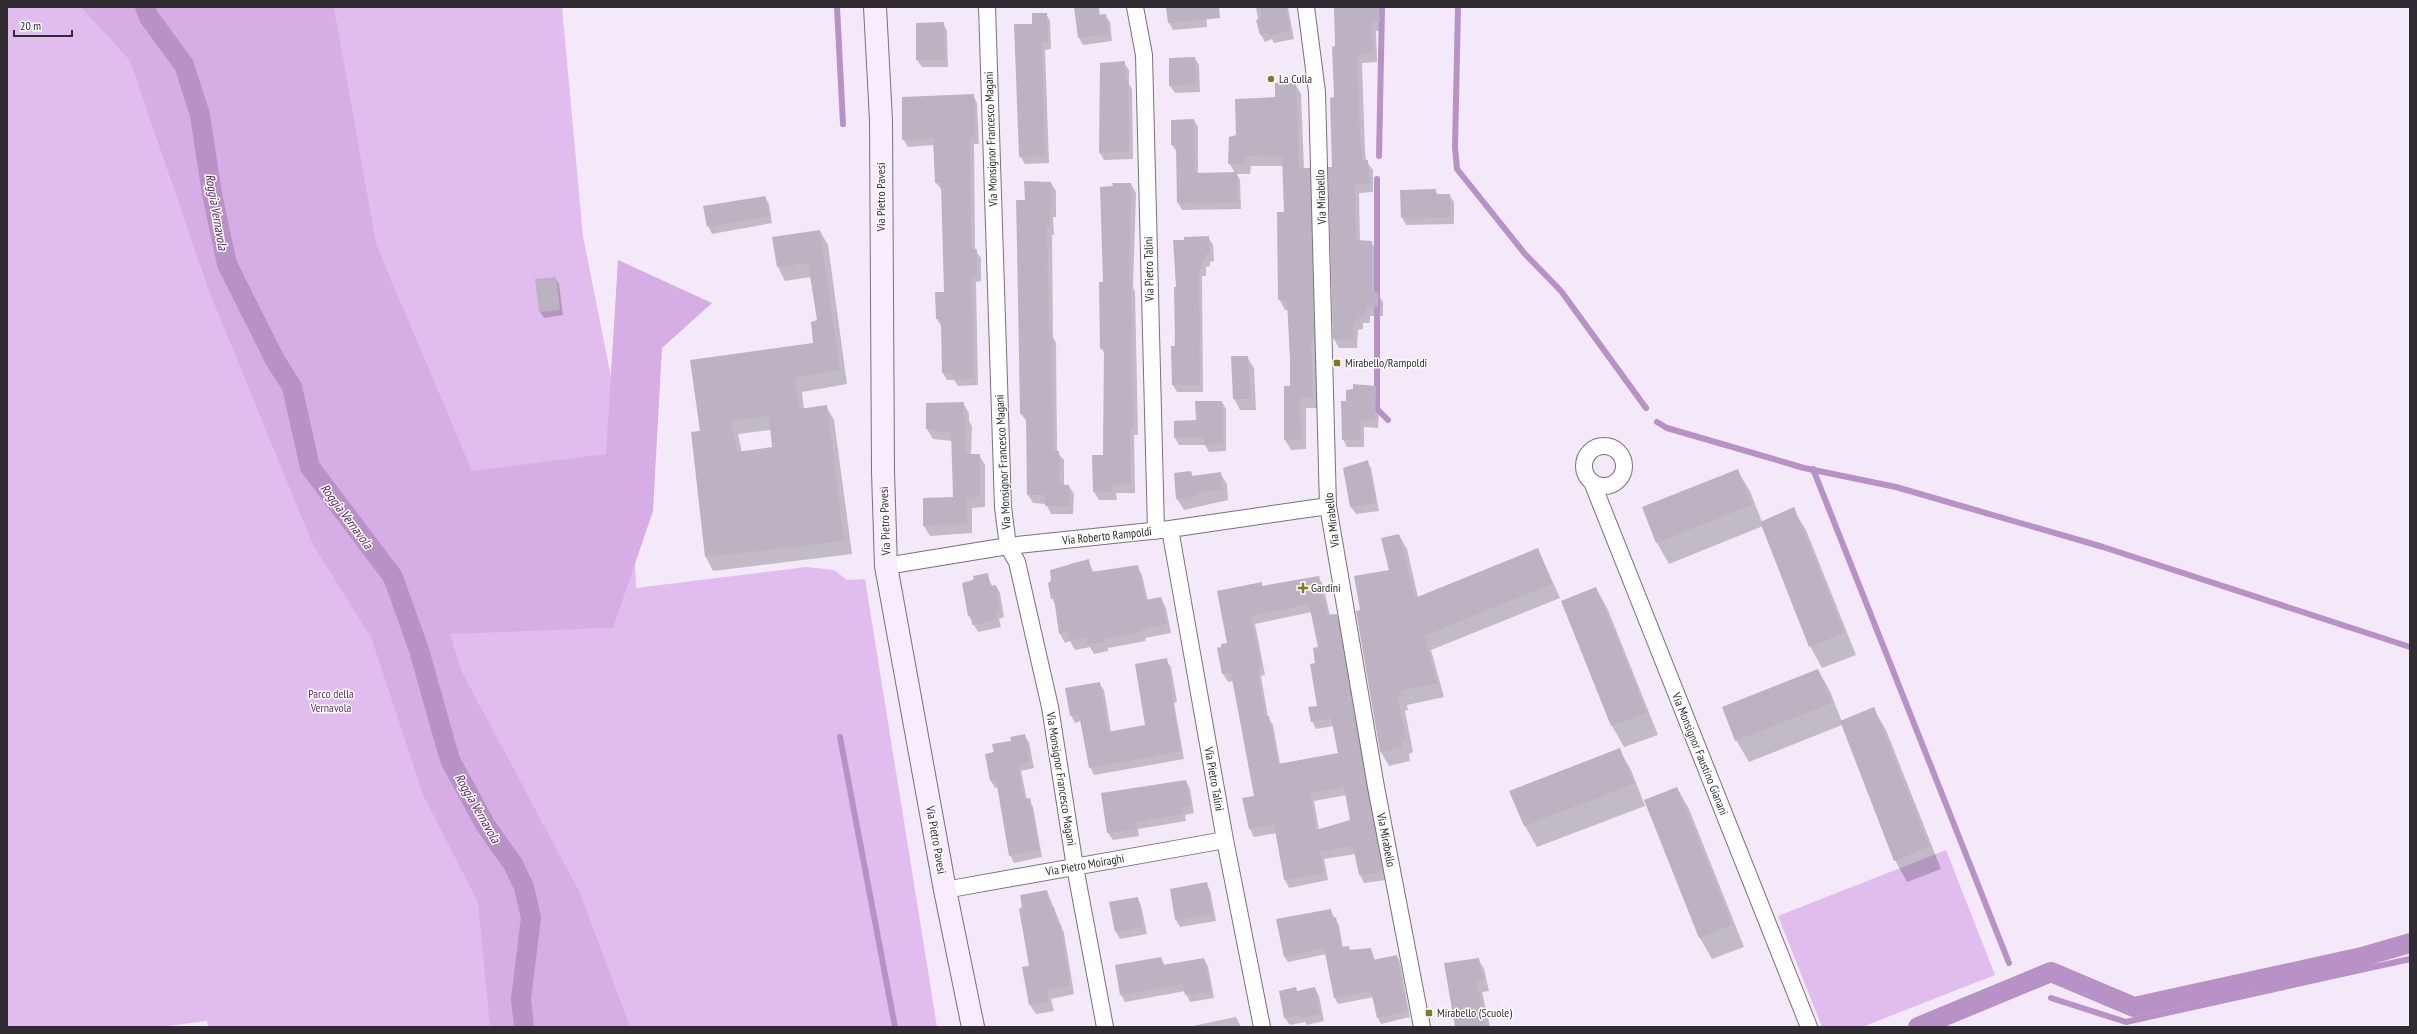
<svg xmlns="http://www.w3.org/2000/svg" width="2417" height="1034" viewBox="0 0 2417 1034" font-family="'PT Sans Narrow',sans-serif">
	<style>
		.green { fill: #e1bdef }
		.forest { fill: #d6aee5 }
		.shadow { fill: #0003; fill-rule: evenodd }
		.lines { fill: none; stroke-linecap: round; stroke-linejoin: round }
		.stream { stroke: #b891c6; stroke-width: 6 }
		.canal { stroke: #b891c6; stroke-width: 20 }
		.building { fill: #bdb2c1; fill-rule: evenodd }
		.street-casing { stroke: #7a707e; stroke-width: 18 }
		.secondary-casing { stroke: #7a707e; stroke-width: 24 }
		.street { stroke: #fff; stroke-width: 16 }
		.secondary { stroke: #f8ecfd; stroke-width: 22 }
		.poi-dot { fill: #7e7a21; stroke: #fff; stroke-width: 1.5 }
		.labels { text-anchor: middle; stroke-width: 3; stroke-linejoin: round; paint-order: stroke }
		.poi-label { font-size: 12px; fill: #302c32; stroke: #fff; text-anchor: start }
		.street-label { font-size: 12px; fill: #302c32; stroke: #fff }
		.park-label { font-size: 12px; fill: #5f2f70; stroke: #fff }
		.water-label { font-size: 13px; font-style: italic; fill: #501f60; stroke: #fff }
	</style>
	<rect width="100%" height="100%" fill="#f4e9f9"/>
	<!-- green -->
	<path class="green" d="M7,7H562L583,236L632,483L636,588L806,567L834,570L847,580L865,579L937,1027H208L207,1021L160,1027H7Z
		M1946,850L1995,975L1862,1027H1822L1778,916Z"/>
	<!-- forest -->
	<path class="forest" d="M81,7H334L376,244L472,471L606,454L618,260L712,303L662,348L653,511L613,628L450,634L462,672L580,893L630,1027H490L478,902L424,797L371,637L313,545L209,291L130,61Z"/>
	<!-- shadow -->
	<path class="shadow" d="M1075,7H1099L1100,16L1105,15L1110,22L1112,41L1083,45L1079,38Z
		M1167,7H1206L1207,27L1173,30L1169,23Z
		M1256,7H1288L1294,39L1274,43L1272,39L1265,42L1261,35Z
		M1334,7H1383L1384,30L1376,31L1377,62L1362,63L1365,151L1366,161L1373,170V192L1359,193L1360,241L1371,242L1377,251V293L1383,302V316H1370V323H1363V329L1358,330L1357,348H1339L1334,339L1330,168H1333L1337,47Z
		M1046,14L1050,21L1051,49L1045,50L1049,163L1025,164L1020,156L1033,25Z
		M943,23L947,31L948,67H922L917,60V24Z
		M1195,58L1199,65L1200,92L1175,93L1170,86V59Z
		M1124,63L1129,70V84L1132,89L1133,159L1104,160L1100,153L1101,64Z
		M1295,84L1301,94L1304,169H1309L1315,179L1318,408H1306V449L1291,450L1285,440V387H1291L1289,310H1285L1279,299L1286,213L1283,166H1251L1250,174H1237L1240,180L1241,209L1182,210L1178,203L1177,152L1172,145L1194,120L1198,127V174L1235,173L1229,163L1237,136L1276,98Z
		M973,95L977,103L979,144H974L975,250L981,258V281L976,282L978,385L958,386L954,380H947L943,373L941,326L937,319L945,293L942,190L936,183L934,145L908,147L903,139Z
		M1051,183L1056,191V217H1053L1054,235H1052L1053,337L1056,343L1057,452L1064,460V485L1069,486L1074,494L1073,514H1051L1046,504L1033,503L1028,495L1027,422L1021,414L1017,201H1026Z
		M1131,184L1136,193L1133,288L1135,291L1138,435H1134L1135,493H1116L1117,500H1099L1094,492L1104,455L1105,354L1101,348L1105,283Z
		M1435,190L1438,195H1449L1454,202V224L1406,225L1402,217Z
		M765,197L769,204L772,223L712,234L708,226Z
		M820,231L828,245L847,384L802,392L804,409L826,406L834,420L852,554L713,571L706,557L692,433L701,431L815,344L818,321L811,277L785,281L778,267L773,238ZM771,430L773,448L742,453L738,434Z
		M1208,237L1213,245L1214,261L1210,262V266L1206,267V276H1202L1203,392H1177L1173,385L1177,288Z
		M555,278L559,284L563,315L544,318L540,312Z
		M1247,357L1254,368L1256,410H1240L1234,399Z
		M1375,387L1380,394L1378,428L1364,427V447H1347L1343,439L1347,402Z
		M1222,402L1226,409V451L1209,452L1205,445H1179L1175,438Z
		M963,403L969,413V421L972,426L971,455H979L985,465V507L972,508V533L930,536L924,526L954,498L953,441L933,439L927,429V404Z
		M1367,461L1371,468L1379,511L1356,514L1351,507L1344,469Z
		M1737,470L1750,491L1762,522L1793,509L1806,530L1856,655L1822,668L1810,646L1763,526L1669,564L1657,543Z
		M1191,472L1193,477L1220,473L1227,484L1228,500L1184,510L1177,499L1175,474Z
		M1399,535L1407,549L1418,597L1538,549L1560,598L1431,650L1444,697L1407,705L1408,710L1405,711L1413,752L1409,754L1410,761L1389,766L1381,752L1362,611L1391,571Z
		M1088,560L1094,573L1137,566L1142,575L1148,601L1161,598L1166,608L1171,633L1145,638L1146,641L1108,648V651L1094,654L1090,647L1075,650L1070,641L1065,643L1060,634L1056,606L1052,598L1070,564Z
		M987,574L992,586H996L1000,593L1004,617L999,619L1001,627L978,632L969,616L964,583Z
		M1318,577L1323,585L1330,616L1336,615L1341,623L1386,880L1364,883L1360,875L1356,854L1324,859L1328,880L1289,888L1285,880L1277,833L1254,837L1250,829L1255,797L1234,681L1228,682L1223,674L1228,643L1261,583L1263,587ZM1312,612L1319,648L1317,664L1318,706L1312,721L1316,729L1334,726L1339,754L1280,764L1273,725L1268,717L1261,676L1265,675L1255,624ZM1347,795L1352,821L1319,830L1314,801Z
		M1596,588L1608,610L1658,735L1624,747L1612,726L1562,602Z
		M1166,660L1171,667L1177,702L1174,703L1184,759L1094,775L1090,767L1081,721L1075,723L1071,715L1099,683L1104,690L1111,732L1146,726Z
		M1818,670L1830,691L1842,722L1873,708L1886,730L1941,869L1907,882L1895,860L1842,725L1749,762L1736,740Z
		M1024,735L1029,742L1034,768L1021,771L1027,800L1029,799L1033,807L1042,857L1014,863L1010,855L998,787L995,788L991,781L995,753Z
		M1619,749L1631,770L1645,806L1537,847L1525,826L1510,791Z
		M1186,781L1190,789L1194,813L1185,815L1186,821L1138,829L1139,836L1113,840L1108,833Z
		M1677,788L1689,809L1744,947L1712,959L1700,938Z
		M1206,883L1210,890L1216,921L1180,927L1176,920L1171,889Z
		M1047,891L1064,933L1074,994L1051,999L1054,1011L1036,1014L1030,1005L1024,968L1030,967Z
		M1137,898L1141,905L1147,934L1120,939L1116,932L1110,902Z
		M1330,910L1339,925L1343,948L1351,951L1371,949L1375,960L1397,956L1400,962L1410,1017L1381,1024L1378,1018L1374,997L1338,1004L1335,998L1327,954L1288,962L1284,956Z
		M1161,958L1165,966L1204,959L1208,966L1214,998L1190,1002L1185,991L1125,1002L1121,995Z
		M1478,959L1484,969L1489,991L1482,992L1490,1027H1457Z
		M1315,988L1319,996L1324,1021L1307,1025L1305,1022L1290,1025L1285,1018L1297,992Z
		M1236,1017L1241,1027H1188Z"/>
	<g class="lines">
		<!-- stream -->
		<path class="stream" d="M837,7L843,124
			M1458,7L1455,147L1457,169L1525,254L1561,291L1646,408
			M1379,156L1382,7
			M1377,179V409L1388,420
			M1657,422L1667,428L1804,468L1896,487L2103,547L2410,647
			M1813,469L2009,963
			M840,737L895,1027
			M2051,998L2126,1022L2410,959"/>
		<!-- canal -->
		<path class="canal" d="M145,7L149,17L184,65L200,115L212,194L227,264L275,360L292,387L310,467L393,577L419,650L450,760L486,826L513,864L524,887L531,918L521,999L524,1027
			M1918,1027L2051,972L2134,1007L2362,957L2410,943"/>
	</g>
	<!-- building -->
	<path class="building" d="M1074,7H1097L1098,15L1106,14L1109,34L1078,38Z
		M1166,7H1219L1220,18L1168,23Z
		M1260,7H1286L1290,31L1269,36L1267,32L1260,35L1256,20L1262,18Z
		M1334,7H1379L1380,22H1372L1373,53L1357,55L1360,142L1363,160H1368L1369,183L1355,184L1356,240L1372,241V292H1378V307L1366,308L1365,315H1359V321H1353V339H1333L1328,167H1332L1330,98L1334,97L1332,47L1335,46Z
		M1032,13H1047L1048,42H1042L1045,156L1019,157L1014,24H1032Z
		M944,22L945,60H916V23Z
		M1195,57L1196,85L1169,86V58Z
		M1125,61V80H1128L1129,152L1099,153L1100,63Z
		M1275,83H1296L1299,168H1310L1314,339H1311L1313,398H1300L1301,440H1284V386H1290V360L1287,300H1278L1277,212H1284L1282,157L1245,156L1244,164H1228L1229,137L1236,135L1235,99L1275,97Z
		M974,94L975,137H970L971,249H977V274L972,275L974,378L953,379L952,373H942L941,319H936L935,292H944L941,183H935L933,138L902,140V97Z
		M1194,119L1195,173L1237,172L1238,202L1177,203L1176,145H1171V120Z
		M1024,181L1051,182L1052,209H1049L1050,226H1047L1049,334H1052L1053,451H1059L1060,484L1069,485V506H1045V495H1027L1026,414H1020L1017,245L1016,200H1025Z
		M1112,183H1131L1129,281H1131L1133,427H1130L1131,484L1112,485V492H1093L1092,455H1103L1104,349H1100L1099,282H1103L1100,187L1113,186Z
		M1436,189V194H1450L1451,217L1401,218L1400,190Z
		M765,196L769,216L707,227L703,206Z
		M820,230L840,370L795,378L799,409L827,405L844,541L705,557L691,432L700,431L690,360L813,343L811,322L817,320L808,263L777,267L772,237ZM769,416L772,447L737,452L731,421Z
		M1209,236L1210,253L1206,254V259L1202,260V269H1199L1200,385H1172L1171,346H1175L1174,287H1176L1173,240H1184V237Z
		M556,277L560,310L539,312L535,279Z
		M1231,356H1248L1250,399H1233Z
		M1353,384L1376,386L1375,421L1361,420L1360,440H1342L1341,401H1346V390L1353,389Z
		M1195,401H1222L1223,444L1204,445V438H1174V421L1196,420Z
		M964,402L963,414L966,415L965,454H980V497L967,498V524L923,526V498L953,497L951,431L936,432V429H926V403Z
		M1368,460L1376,503L1350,507L1343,468Z
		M1738,469L1752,505L1656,543L1642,507Z
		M1191,471L1192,476L1221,472L1222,489L1196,493V497L1176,499L1174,473Z
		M1794,507L1844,633L1809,647L1760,522Z
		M1399,534L1415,598L1538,548L1552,584L1424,636L1437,683L1400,691L1401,696L1397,697L1406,738L1401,740L1402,747L1380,752L1356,611L1360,610L1354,576L1389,570L1381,538Z
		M1089,559L1091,572L1138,565L1145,600L1161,597L1167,624L1141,629V632L1103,639L1104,642L1088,645L1086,637L1069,641L1067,632L1059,634L1054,598L1051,599L1048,583L1051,581L1050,570Z
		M988,573L990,586L996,585L1000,610L996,611L997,620L972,625L971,615L968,616L962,583L974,580L973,576Z
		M1319,576L1327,615L1337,614L1382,872L1359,875L1353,846L1320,851L1324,873L1284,880L1274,824L1249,829L1242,798L1254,796L1231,673L1222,674L1217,648L1221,647V644L1227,643L1217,591L1262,582V586ZM1309,604L1318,647L1313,648L1315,663L1310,664L1317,706L1308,707L1311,722L1331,718L1338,753L1278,764L1269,716H1265L1257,668L1261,667L1251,616ZM1344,787L1350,820L1316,830L1310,793Z
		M1596,587L1647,713L1611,726L1561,601Z
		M1167,658L1173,695H1171L1181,751L1089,768L1079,714L1070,716L1065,688L1100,682L1108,732L1145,725L1135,664Z
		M1818,669L1832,703L1735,741L1722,707Z
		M1874,707L1929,847L1894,861L1840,721Z
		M1025,734L1030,761L1018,764L1024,799L1030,798L1039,850L1009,856L996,780L990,781L985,754L994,752L992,744L1011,741L1010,737Z
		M1620,748L1633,784L1524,826L1509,791Z
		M1186,780L1191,806L1181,808L1182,814L1134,822L1136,829L1107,833L1101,793Z
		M1677,787L1732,925L1699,938L1644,800Z
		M1207,882L1213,914L1175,920L1170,889Z
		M1047,890L1050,907H1054L1057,923H1060L1070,985L1046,990L1049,1002L1029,1005L1022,967L1029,966L1019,909L1022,907L1020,895Z
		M1138,897L1143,927L1115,932L1109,902Z
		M1331,909L1333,918L1336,917L1341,947L1349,946L1350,950L1371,948L1373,960L1397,955L1407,1011L1377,1018L1371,991L1334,998L1324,948L1284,957L1276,919Z
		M1161,957L1163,965L1204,958L1211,991L1185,995L1183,984L1120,995L1115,965Z
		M1479,958L1483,980L1476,981L1487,1027H1455L1444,963Z
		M1296,987L1297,991L1315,987L1320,1014L1302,1018L1300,1015L1284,1018L1279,991Z"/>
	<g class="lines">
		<!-- street casing -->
		<g class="street-casing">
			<path id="street" d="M987,7L1003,507L1008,546L1017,562L1050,707L1075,867L1105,1027
				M1135,7L1144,55L1156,531
				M1306,7L1317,92L1328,506L1376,787L1422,1027
				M1584 466a20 20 0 1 1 40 0a20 20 0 1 1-40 0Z
				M1592,482L1809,1027
				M1170,529L1225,840L1262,1027
				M886,566L1008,546L1170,529L1328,506
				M945,890L1225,840"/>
		</g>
		<!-- secondary casing -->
		<g class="secondary-casing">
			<path id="secondary" d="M875,7L881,120L883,472L886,566L945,890L973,1027"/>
		</g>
		<!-- street -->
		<use href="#street" class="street"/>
		<!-- secondary -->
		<use href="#secondary" class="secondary"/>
	</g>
	<!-- markers -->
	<g class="poi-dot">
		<circle cx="1271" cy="79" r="4"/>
		<rect x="1333" y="359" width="8" height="8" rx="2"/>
		<path d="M1301 582h4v4h4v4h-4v4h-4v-4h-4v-4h4z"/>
		<rect x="1425" y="1009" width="8" height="8" rx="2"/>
	</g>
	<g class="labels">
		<!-- poi labels -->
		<g class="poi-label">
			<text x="1279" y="83">La Culla</text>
			<text x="1345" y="367">Mirabello/Rampoldi</text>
			<text x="1311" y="592">Gardini</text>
			<text x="1437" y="1017">Mirabello (Scuole)</text>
		</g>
		<!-- street labels -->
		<g class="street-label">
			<text transform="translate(991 139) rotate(-92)" y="4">Via Monsignor Francesco Magani</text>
			<text transform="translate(881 197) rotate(-90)" y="4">Via Pietro Pavesi</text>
			<text transform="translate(1321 197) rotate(-92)" y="4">Via Mirabello</text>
			<text transform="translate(1149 269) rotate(-91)" y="4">Via Pietro Talini</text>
			<text transform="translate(1003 462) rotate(-93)" y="4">Via Monsignor Francesco Magani</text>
			<text transform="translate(1332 520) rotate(-97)" y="4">Via Mirabello</text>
			<text transform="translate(885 521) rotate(-92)" y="4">Via Pietro Pavesi</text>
			<text transform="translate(1107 536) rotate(-6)" y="4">Via Roberto Rampoldi</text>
			<text transform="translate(1700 754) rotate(68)" y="4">Via Monsignor Faustino Gianani</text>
			<text transform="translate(1061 779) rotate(81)" y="4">Via Monsignor Francesco Magani</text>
			<text transform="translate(1214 779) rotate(80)" y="4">Via Pietro Talini</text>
			<text transform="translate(936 840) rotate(80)" y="4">Via Pietro Pavesi</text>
			<text transform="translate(1386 840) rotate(79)" y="4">Via Mirabello</text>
			<text transform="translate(1085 865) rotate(-10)" y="4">Via Pietro Moiraghi</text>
		</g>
		<!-- park labels -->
		<g class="park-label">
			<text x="331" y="698">Parco della<tspan x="331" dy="14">Vernavola</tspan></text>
		</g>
		<!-- water labels -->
		<g class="water-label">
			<text transform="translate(217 212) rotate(80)" y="5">Roggia Vernavola</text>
			<text transform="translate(347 516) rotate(53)" y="5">Roggia Vernavola</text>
			<text transform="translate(478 808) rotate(60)" y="5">Roggia Vernavola</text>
		</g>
	</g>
	<!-- border -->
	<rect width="2417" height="1034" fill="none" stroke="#302c32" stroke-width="16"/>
	<!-- scale -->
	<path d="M14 30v6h58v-6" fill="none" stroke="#302c32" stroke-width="2"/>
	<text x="20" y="30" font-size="12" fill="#302c32" stroke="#ffffff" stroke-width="3" paint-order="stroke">20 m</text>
</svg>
